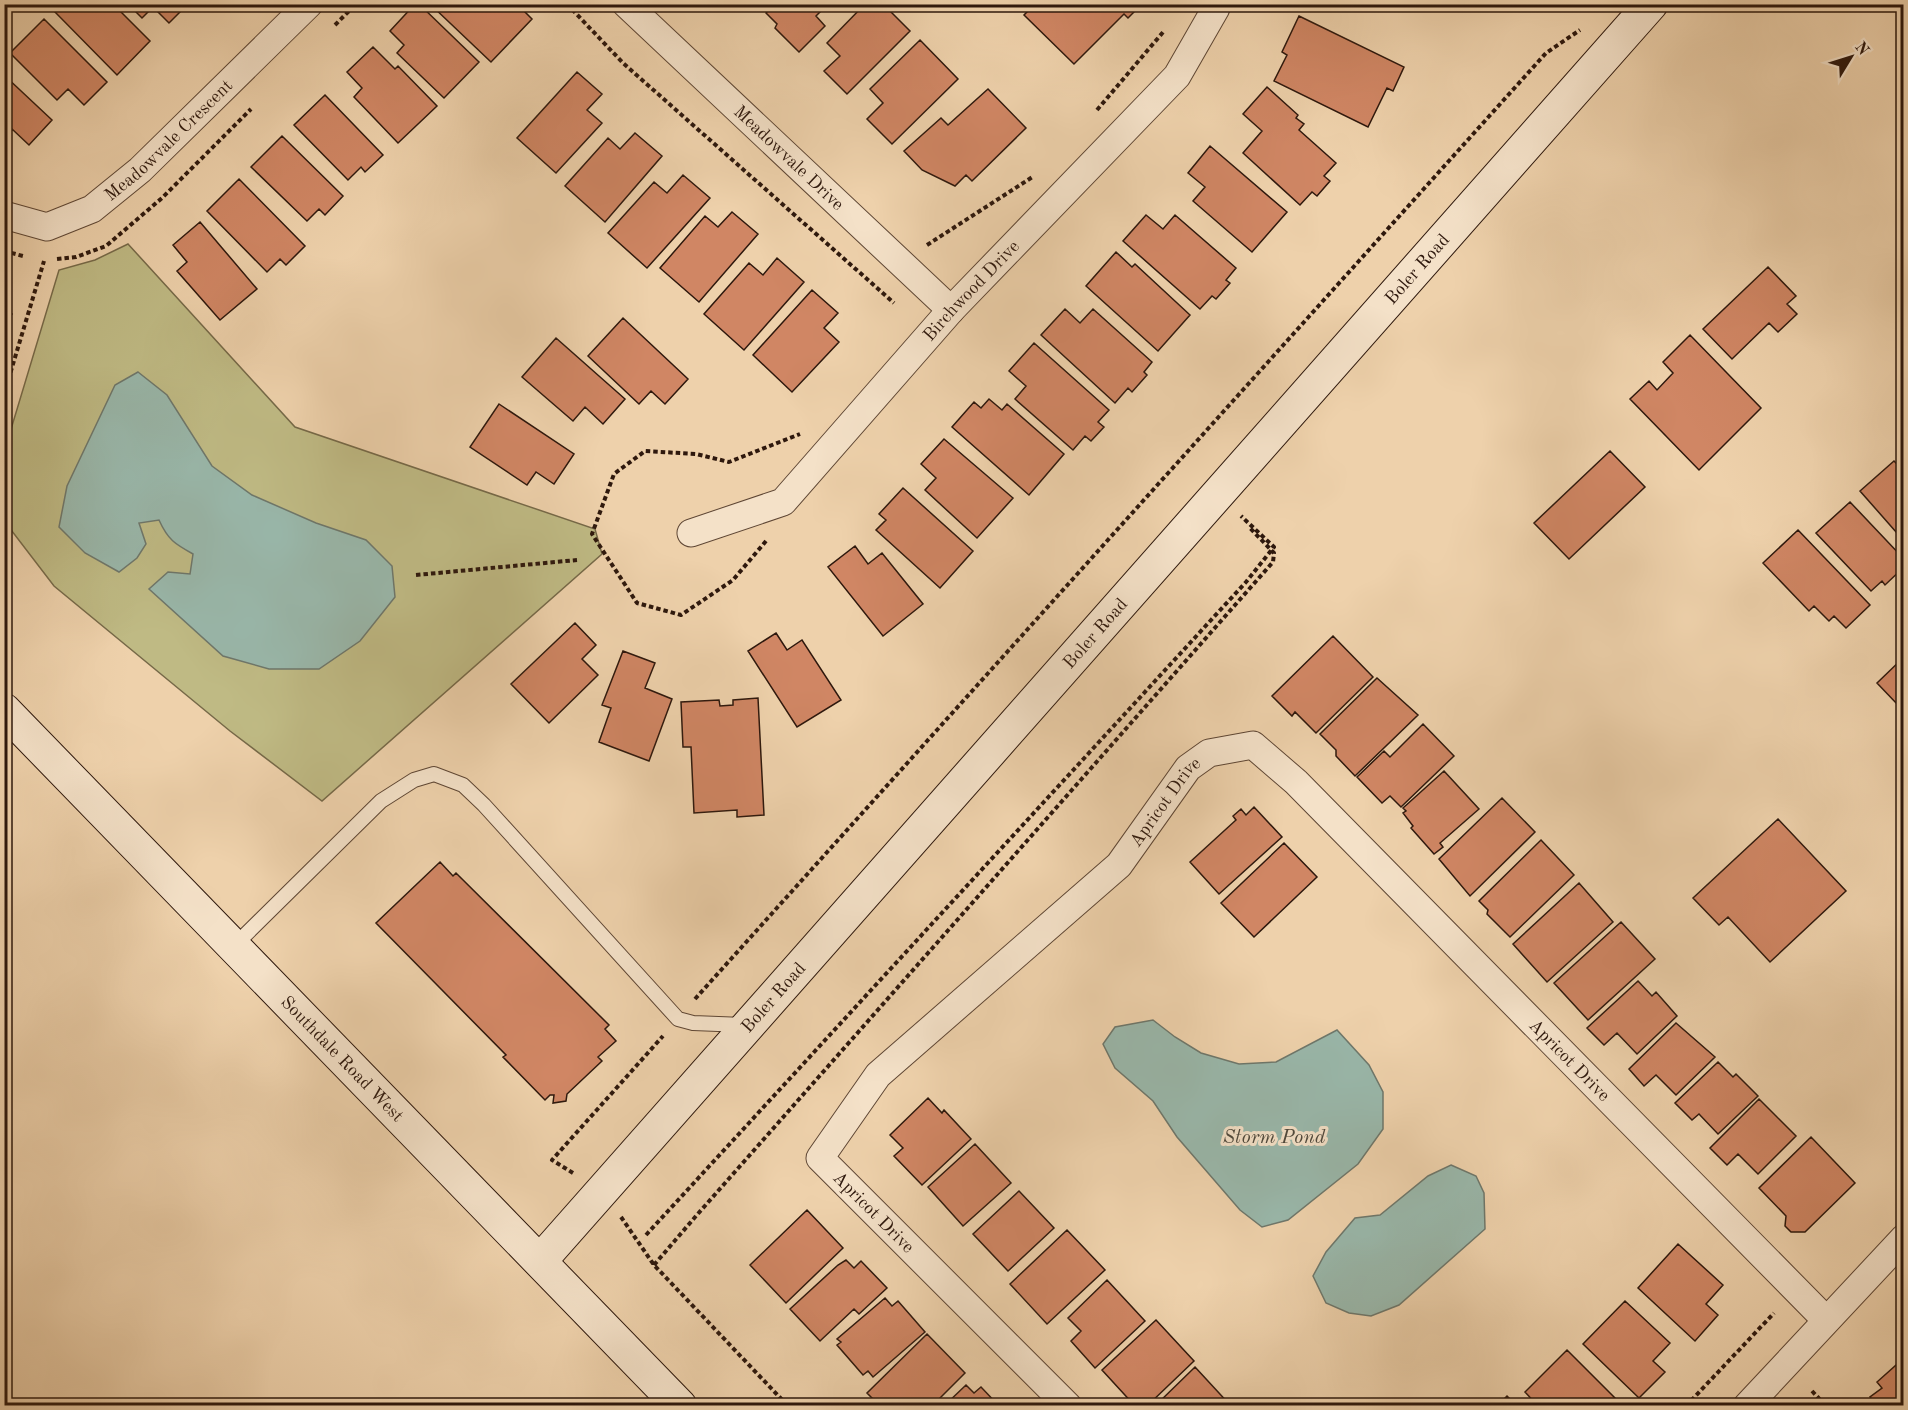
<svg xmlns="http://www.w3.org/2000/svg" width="1908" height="1410" viewBox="0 0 1908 1410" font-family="'Old Standard TT',serif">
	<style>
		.green { fill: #bfba84; stroke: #766948; stroke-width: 1.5 }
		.water { fill: #99b7aa; stroke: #6e776b; stroke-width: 1.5 }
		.building { fill: #d08664; stroke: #2e180d; stroke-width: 1.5 }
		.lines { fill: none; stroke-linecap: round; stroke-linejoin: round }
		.lane-casing { stroke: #5e4634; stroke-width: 16 }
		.street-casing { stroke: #5e4634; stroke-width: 29 }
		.secondary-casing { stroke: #2e180d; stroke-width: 35 }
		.path { stroke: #2e180d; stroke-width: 4; stroke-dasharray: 4.5 3; stroke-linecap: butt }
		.lane { stroke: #f4e1c8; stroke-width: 14 }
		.street { stroke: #f4e1c8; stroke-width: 27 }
		.secondary { stroke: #f4e1c8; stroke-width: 33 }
		.labels { text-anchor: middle; stroke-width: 6; stroke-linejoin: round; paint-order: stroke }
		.street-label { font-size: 18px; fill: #2e180d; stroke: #f4e1c8 }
		.water-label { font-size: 20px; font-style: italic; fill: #4e483c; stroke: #f4e1c8 }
	</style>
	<rect width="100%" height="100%" fill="#eed1ab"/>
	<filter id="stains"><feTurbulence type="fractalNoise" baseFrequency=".00333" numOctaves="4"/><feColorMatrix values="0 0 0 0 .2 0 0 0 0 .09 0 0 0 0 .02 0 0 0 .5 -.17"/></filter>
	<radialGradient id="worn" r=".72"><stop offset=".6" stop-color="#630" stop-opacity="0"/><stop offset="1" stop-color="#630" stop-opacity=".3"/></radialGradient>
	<!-- green -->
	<path class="green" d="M128,244L295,427L595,529L602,554L322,801L230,731L54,586L5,522V449L59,270L95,260Z"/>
	<!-- water -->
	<path class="water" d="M138,372L167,395L212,466L252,495L316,523L366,540L392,566L395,597L360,641L319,669H269L223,656L149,589L168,572L190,574L193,554C175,544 168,540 159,520L139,523L146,544L137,558L119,572L85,553L59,527L67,486L115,385Z
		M1153,1020L1175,1037L1201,1053L1239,1064L1276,1062L1337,1030L1369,1065L1383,1092V1129L1358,1164L1288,1220L1262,1227L1240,1210L1177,1137L1153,1101L1115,1068L1103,1044L1115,1027Z
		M1451,1165L1476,1176L1484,1193L1485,1229L1399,1305L1371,1316L1349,1313L1326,1303L1313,1276L1326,1252L1355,1218L1380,1215L1428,1176Z"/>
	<!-- building -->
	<path class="building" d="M60,4H113L150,41L117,75L54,11Z
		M128,4H188L169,23L153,7L142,18Z
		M415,4H419L479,62L444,98L397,53L404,45L390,31Z
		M430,4H517L532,19L491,62Z
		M774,4H828L816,16L825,26L799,52L775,28L777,24L766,13Z
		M865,4H883L910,31L847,94L824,71L840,56L827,43Z
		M1035,4H1142L1128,18L1124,14L1074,64L1024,15Z
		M1299,16L1404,67L1393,91L1387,88L1368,127L1274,81L1287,55L1282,52Z
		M44,19L107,82L84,105L68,89L57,100L10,53Z
		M920,40L958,79L892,144L867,119L883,103L870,89Z
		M373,47L395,69L398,66L437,106L398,143L354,97L362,88L347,72Z
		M577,72L602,94L587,110L602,123L556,173L517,138Z
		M4,75L52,120L29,145L12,129L4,137Z
		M1267,87L1298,115L1296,118L1304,124L1299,130L1336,163L1324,176L1330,181L1317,196L1312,192L1300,205L1243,153L1262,131L1243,114Z
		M988,89L1026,128L972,181L966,175L955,186L922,170L904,151L941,118L948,125Z
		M325,95L383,155L365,172L361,167L348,180L294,125Z
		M635,133L662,156L605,222L565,186L608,138L620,149Z
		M282,136L343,196L325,215L319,209L307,221L251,167Z
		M1210,146L1287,212L1252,252L1193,201L1205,187L1188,173Z
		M683,175L710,198L647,268L608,233L654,182L667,193Z
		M239,179L305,246L286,265L280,259L267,272L207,211Z
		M732,212L758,234L699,302L660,268L705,216L718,227Z
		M1146,215L1163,229L1175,215L1236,268L1226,280L1230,283L1216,299L1212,296L1200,309L1123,241Z
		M200,222L257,289L220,320L177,271L187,262L173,245Z
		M1116,252L1132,267L1135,264L1190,315L1158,351L1086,286Z
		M777,258L804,282L744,350L704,314L749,263L763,275Z
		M1768,267L1796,296L1787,304L1797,314L1778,332L1769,323L1732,359L1703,329Z
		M812,290L838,313L824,328L839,342L792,392L753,355Z
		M1065,309L1080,323L1093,309L1152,362L1144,372L1147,375L1132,392L1128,388L1115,403L1041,335Z
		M4,310L12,314L4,326Z
		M623,318L688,379L665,404L651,391L639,404L588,356Z
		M1690,335L1761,408L1699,470L1630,399L1649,381L1657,390L1673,373L1663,362Z
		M556,338L625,399L603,424L585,407L573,421L522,377Z
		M1034,343L1109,410L1098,422L1104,427L1091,441L1085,436L1073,450L1015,399L1026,386L1009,371Z
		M989,399L1002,410L1007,404L1064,454L1029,495L952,427L974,402L981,408Z
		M499,404L574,454L554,484L536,472L527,485L470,447Z
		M944,439L1013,498L977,538L925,490L936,478L921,464Z
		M1904,445V458L1897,451Z
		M1610,451L1645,487L1569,559L1534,523Z
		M1894,461L1904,471V541L1860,491Z
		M903,488L973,551L940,588L876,530L886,520L879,514Z
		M1850,502L1904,559V567L1885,585L1882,581L1871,591L1816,533Z
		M1798,530L1870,605L1846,628L1834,616L1829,621L1814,606L1809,611L1763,563Z
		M855,546L868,564L882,553L923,604L883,636L828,567Z
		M575,623L596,645L582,659L598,675L549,723L511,684Z
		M776,633L787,650L802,640L841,700L797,727L748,651Z
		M1333,636L1373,677L1316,733L1295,712L1292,716L1272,696Z
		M623,651L655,663L645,688L672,699L649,761L599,742L611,708L602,705Z
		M1904,657V700L1898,705L1877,683Z
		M1377,678L1418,715L1355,776L1336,756V750L1320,734Z
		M758,698L764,815L737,817V810L694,813L691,747H683L681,702L719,700L720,706L733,705V700Z
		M1423,724L1454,756L1401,807L1390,796L1382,803L1357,777L1384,751L1390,757Z
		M1444,771L1479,809L1440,843L1443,847L1434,854L1411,828L1413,826L1403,813L1406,811L1403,808Z
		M1502,798L1535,832L1470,896L1439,859Z
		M1254,807L1282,837L1219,894L1190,862L1236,820L1233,816L1241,809L1246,815Z
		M1778,819L1846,891L1770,962L1728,917L1719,925L1693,898Z
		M1541,840L1574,875L1510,937L1487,914L1488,910L1479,901Z
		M1284,843L1317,877L1254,937L1221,903Z
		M440,862L453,876L456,873L609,1025L605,1029L616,1041L598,1057L602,1061L567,1094L566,1101L553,1103L554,1095H550L545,1100L503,1057L506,1055L376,923Z
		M1579,883L1613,922L1547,982L1513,944Z
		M1621,922L1655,959L1588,1020L1554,983Z
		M1638,981L1652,996L1656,992L1677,1016L1637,1054L1617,1033L1604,1045L1587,1028Z
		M1676,1023L1715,1057L1676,1095L1656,1075L1644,1086L1629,1069Z
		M1718,1062L1733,1077L1736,1074L1758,1096L1718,1134L1699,1114L1692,1120L1675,1103Z
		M928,1098L942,1113L944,1110L971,1139L922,1185L894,1156L903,1148L890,1135Z
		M1759,1099L1796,1136L1758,1174L1738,1154L1727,1165L1710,1148Z
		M1811,1137L1855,1183L1805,1232H1791L1785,1226L1786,1216L1759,1188Z
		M975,1144L1011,1183L963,1226L928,1187Z
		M1019,1191L1054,1228L1008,1271L973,1234Z
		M807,1210L843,1248L786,1303L750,1265Z
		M1067,1230L1105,1270L1047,1324L1010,1284Z
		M1678,1244L1723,1285L1706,1304L1718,1315L1695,1341L1638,1288Z
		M846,1260L854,1268L861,1261L887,1288L859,1314L854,1309L820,1341L790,1309L838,1265Z
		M1107,1280L1145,1321L1095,1368L1071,1341L1081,1331L1068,1318Z
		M885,1298L892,1306L898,1301L925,1332L873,1377L868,1371L863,1375L837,1345L841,1342L837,1339Z
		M1625,1301L1670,1343L1653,1361L1665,1372L1639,1398L1583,1344Z
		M1156,1320L1194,1361L1147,1406H1135L1102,1370Z
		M927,1334L965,1373L932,1406H880L867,1393Z
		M1567,1350L1623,1406H1538L1525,1392Z
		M1904,1358V1406H1877L1870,1397L1882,1388L1877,1382Z
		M1195,1367L1231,1406H1155Z
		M966,1385L974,1393L981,1387L999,1406H944Z
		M1507,1396L1517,1406H1497Z"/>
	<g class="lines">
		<!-- lane casing -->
		<g class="lane-casing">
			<path id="lane" d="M234,946L381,801L414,780L434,774L463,785L484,805L678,1019L693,1023L744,1025"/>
		</g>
		<!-- street casing -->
		<g class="street-casing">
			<g id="street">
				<path id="s1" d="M626,4L951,310"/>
				<path id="s2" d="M4,215L47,227L92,209L140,170L309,4"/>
				<path id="s3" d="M691,533L783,502L951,310L1177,76L1216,8V4"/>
				<path id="s4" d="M1068,1406L820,1158L878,1075L1119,865L1188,768L1209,753L1253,745L1296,782L1826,1320"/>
				<path d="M1747,1406L1904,1238"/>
			</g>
		</g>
		<!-- secondary casing -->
		<g class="secondary-casing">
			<g id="secondary">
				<path id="s5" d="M4,710L680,1406"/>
				<path id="s6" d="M540,1261L1651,4"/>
			</g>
		</g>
		<!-- path -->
		<path class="path" d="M567,4L623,63L894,303
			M335,25L356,4
			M1097,110L1164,31
			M927,245L1034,176
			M4,251L23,256
			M57,259L76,257L106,246L162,198L251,109
			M4,394L44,261
			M766,541L733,580L681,615L637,603L592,534L614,474L645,451L696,454L729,462L800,434
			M416,575L577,560
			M695,999L1546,53L1580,30
			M573,1173L552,1160L663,1036
			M621,1217L654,1265L788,1406
			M646,1235L1246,582L1274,547L1241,516
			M654,1265L696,1216L1273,562L1274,553L1250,528
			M1812,1391L1826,1406
			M1686,1406L1774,1313"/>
		<!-- lane -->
		<use href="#lane" class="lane"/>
		<!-- street -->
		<use href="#street" class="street"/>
		<!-- secondary -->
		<use href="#secondary" class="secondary"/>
	</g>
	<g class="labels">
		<!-- street labels -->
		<g class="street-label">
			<text dy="6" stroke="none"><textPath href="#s2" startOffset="196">Meadowvale Crescent</textPath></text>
			<text dy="6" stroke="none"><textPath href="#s1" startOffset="224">Meadowvale Drive</textPath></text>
			<text dy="6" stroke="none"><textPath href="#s6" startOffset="1324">Boler Road</textPath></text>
			<text dy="6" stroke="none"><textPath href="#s3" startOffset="380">Birchwood Drive</textPath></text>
			<text dy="6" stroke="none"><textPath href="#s6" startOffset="838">Boler Road</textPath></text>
			<text dy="6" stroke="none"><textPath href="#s4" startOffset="850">Apricot Drive</textPath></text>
			<text dy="6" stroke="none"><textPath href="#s6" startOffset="352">Boler Road</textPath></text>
			<text dy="6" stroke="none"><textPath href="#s5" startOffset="486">Southdale Road West</textPath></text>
			<text dy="6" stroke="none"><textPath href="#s4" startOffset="1408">Apricot Drive</textPath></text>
			<text transform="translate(874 1212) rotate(45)" y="6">Apricot Drive</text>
		</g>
		<!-- water labels -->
		<g class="water-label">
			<text x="1274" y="1143">Storm Pond</text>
		</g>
	</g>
	<!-- margin -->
	<rect width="1908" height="1410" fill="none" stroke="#eed1ab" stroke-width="24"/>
	<rect x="6" y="6" width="1896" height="1398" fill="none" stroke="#2e180d" stroke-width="3"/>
	<rect x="12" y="12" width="1884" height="1386" fill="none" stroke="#2e180d" stroke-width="1.5"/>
	<!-- north arrow -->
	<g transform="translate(1851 57) rotate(52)" stroke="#f4e1c8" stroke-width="4.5" paint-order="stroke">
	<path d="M0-4.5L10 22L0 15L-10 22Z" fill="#2e180d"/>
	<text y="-9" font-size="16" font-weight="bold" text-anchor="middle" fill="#2e180d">N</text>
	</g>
	<rect width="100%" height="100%" filter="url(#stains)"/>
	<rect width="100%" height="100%" fill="url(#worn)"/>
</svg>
